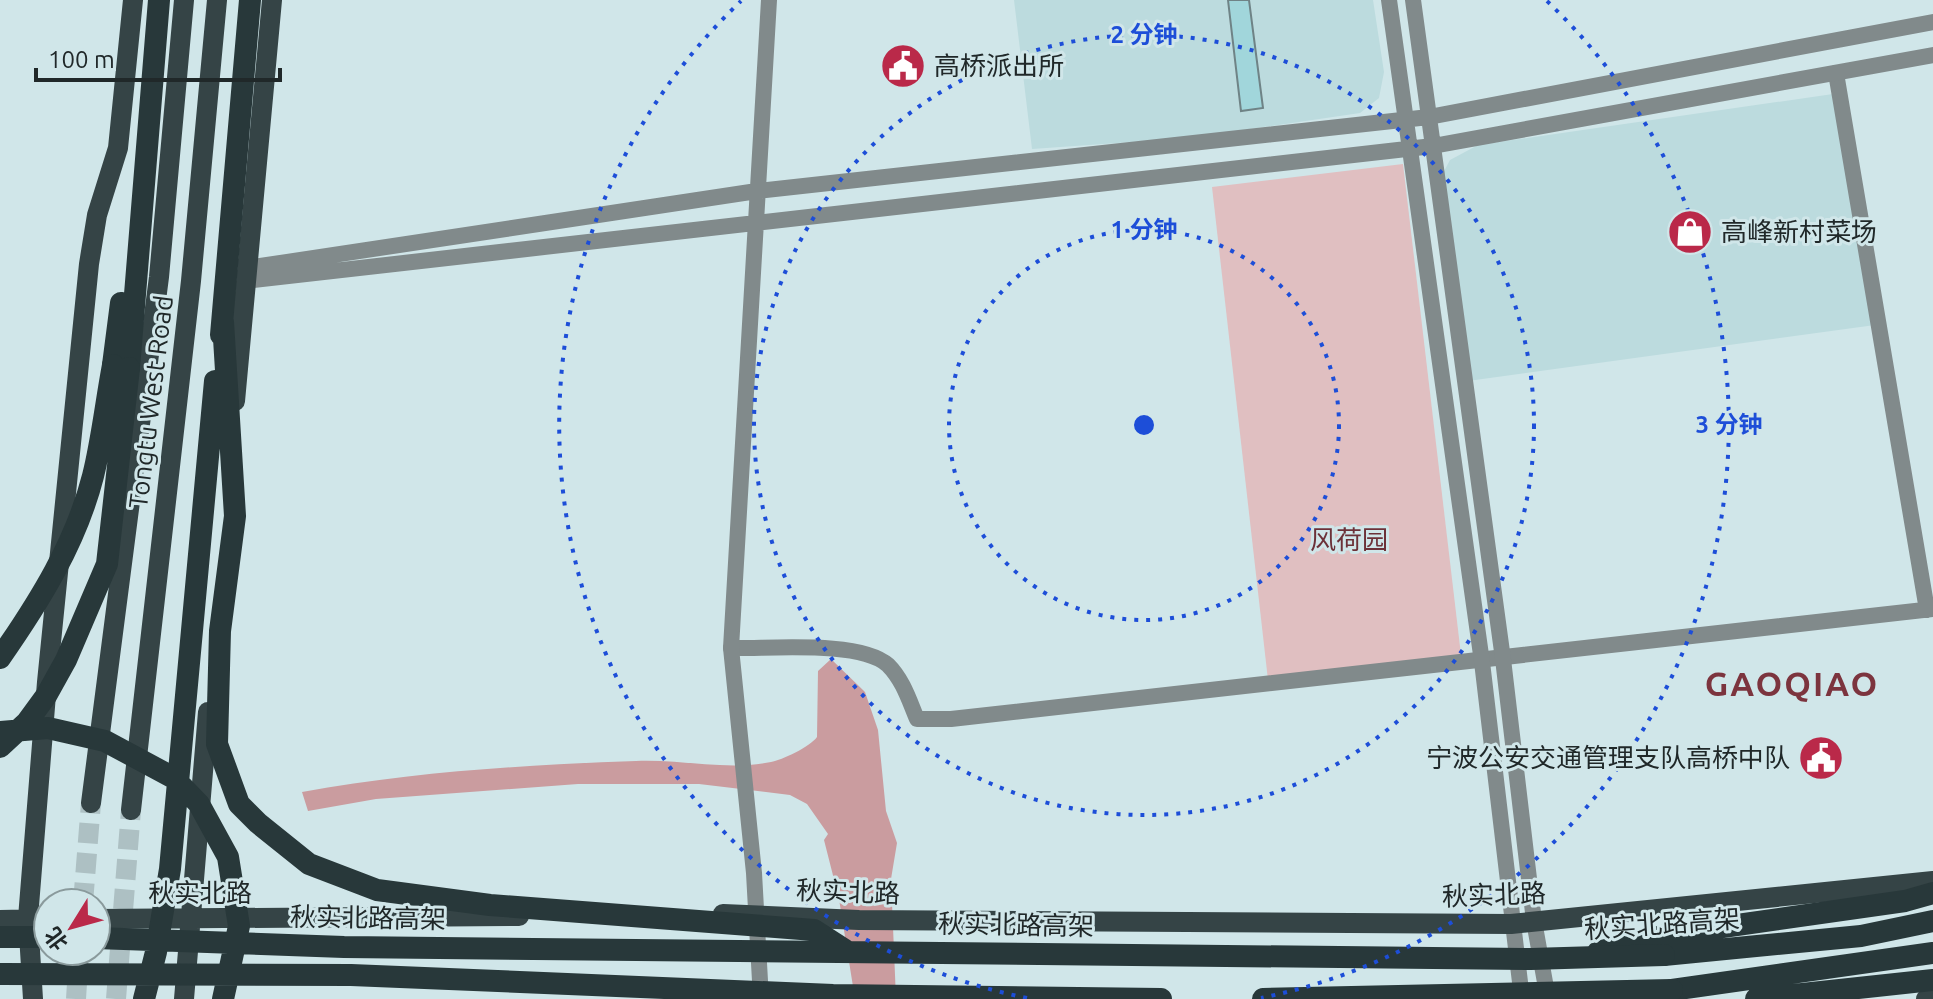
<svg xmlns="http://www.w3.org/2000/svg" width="1933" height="999" viewBox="0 0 1933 999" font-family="Ubuntu,'Noto Sans SC',sans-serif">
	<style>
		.built { fill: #bcdbde }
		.green { fill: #e0bfc1 }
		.water { fill: #ca9c9f }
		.building { fill: #a1d6db; stroke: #6f8386; stroke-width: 2 }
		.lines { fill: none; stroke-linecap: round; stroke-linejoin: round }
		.primary-tunnel { stroke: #adc0c3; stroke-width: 20; stroke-dasharray: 20 10; stroke-linecap: butt }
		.minor { stroke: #818a8b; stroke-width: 16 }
		.tertiary { stroke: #818a8b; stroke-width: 16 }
		.primary { stroke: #354446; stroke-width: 20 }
		.trunk { stroke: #28383a; stroke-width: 22 }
		.trunk-bridge { stroke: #28383a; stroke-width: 22 }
		.ring { fill: none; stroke: #1d4ed8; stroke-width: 4; stroke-dasharray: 4 8 }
		.labels { text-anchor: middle; stroke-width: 6; stroke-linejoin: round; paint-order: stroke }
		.poi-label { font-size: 26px; fill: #202829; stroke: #d0e6e9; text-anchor: start }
		.street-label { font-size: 26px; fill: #202829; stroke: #d0e6e9 }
		.park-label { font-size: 26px; fill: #6c3138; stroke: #d0e6e9 }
		.district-label { font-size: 34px; font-weight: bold; letter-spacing: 2px; fill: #7c343e; stroke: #d0e6e9 }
		.centre { fill: #1d4ed8; stroke: #d0e6e9; stroke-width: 4 }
		.ring-label { font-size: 24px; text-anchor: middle; font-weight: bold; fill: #1d4ed8; stroke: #d0e6e9; stroke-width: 6; stroke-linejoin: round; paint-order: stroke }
	</style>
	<rect width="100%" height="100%" fill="#d0e6e9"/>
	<!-- built -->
	<path class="built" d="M1014,0H1373L1384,72L1379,98L1360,113L1189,138L1032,149Z
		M1833,94L1875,325L1468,381L1441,177L1450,160L1478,145Z"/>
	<!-- green -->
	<path class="green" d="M1403,164L1461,655L1268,680L1212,187Z"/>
	<!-- water -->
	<path class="water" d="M831,659L865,692L878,730L886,811L897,843L891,879L896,999H855L839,899L824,840L828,834L807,804L790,795L699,784H578L376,799L308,811L302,792C412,772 525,765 636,761C680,759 728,771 771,762C782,760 810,747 817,737L818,671Z"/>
	<!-- building -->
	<path class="building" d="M1228,0H1249L1263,108L1241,111Z"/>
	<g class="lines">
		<!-- primary-tunnel -->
		<path class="primary-tunnel" d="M83,903L91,803
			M76,999L79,951
			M116,999L131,810"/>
		<!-- minor -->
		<path class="minor" d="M1836,73L1927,610
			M731,648C769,649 860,640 888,665C903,680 909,700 917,719H951L1933,609"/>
		<!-- tertiary -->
		<path class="tertiary" d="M1389,0L1482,662L1522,999
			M1413,0L1503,659L1534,921L1548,999
			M247,268L757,191L1429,117L1933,22
			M245,281L1433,146L1933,55
			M761,999L754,873L731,648L769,0"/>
		<!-- primary -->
		<path class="primary" d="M235,401L272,0
			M91,803L159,277L184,0
			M131,810L191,281L217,0
			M723,914L859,920L1511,924L1933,881
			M96,919L519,916
			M0,920L48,919
			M33,999L28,918L47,682L89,264L97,215L118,148L133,0
			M184,999L208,712
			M1926,999L1933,998"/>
		<!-- trunk -->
		<path class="trunk" d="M113,365L121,303
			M129,368L159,0
			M1598,952L1667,935L1905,901L1933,893
			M1664,955L1861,936L1933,921
			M1672,990L1933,953
			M1756,999L1933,980"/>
		<!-- trunk-bridge -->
		<path class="trunk-bridge" d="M223,322L235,516L220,631L217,744L239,804L258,823L309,864L377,890L490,905L814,930L845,950
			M221,335L250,0
			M0,658C39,602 76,543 93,476C102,440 106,402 113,365
			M0,732L48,728L105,741L174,778L199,804L228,857L239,926L223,999
			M0,747L27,722L46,696L66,660L107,564L129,368
			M0,937H48
			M96,938L344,947L1531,959L1664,955
			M0,974L351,975L833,995L1161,999
			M144,999L156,952L170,869L215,381
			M1263,999L1672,990"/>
	</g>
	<!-- distance rings -->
	<g class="ring">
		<circle cx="1144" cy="425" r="195"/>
		<circle cx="1144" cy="425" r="390"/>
		<path d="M1027 998A585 585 0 0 1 741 1M1547 1A585 585 0 0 1 1261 998"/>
	</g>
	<!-- icons -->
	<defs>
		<g id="civic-disc" transform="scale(2.3)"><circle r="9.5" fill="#ba2949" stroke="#d0e6e9"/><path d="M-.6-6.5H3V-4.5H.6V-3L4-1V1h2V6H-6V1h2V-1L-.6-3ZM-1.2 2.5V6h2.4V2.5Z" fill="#fff"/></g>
		<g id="shop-disc" transform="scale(2.3)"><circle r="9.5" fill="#ba2949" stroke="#d0e6e9"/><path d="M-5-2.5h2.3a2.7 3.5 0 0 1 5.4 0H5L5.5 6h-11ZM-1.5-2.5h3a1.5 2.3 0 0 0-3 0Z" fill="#fff"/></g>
	</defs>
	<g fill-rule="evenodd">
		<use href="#civic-disc" x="903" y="66"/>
		<use href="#shop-disc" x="1690" y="232"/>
		<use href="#civic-disc" x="1821" y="758"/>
	</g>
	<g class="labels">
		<!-- poi labels -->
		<g class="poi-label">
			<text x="934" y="75">高桥派出所</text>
			<text x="1721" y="241">高峰新村菜场</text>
			<text x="1790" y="767" text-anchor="end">宁波公安交通管理支队高桥中队</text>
		</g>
		<!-- street labels -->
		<g class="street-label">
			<text transform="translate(151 402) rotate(-83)" y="9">Tongtu West Road</text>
			<text transform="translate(848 892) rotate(2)" y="9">秋实北路</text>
			<text x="200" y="902">秋实北路</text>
			<text transform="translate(1494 895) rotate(-2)" y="9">秋实北路</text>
			<text transform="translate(368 918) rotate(1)" y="9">秋实北路高架</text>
			<text transform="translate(1662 924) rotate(-4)" y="9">秋实北路高架</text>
			<text transform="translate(1016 925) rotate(1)" y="9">秋实北路高架</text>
		</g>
		<!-- park labels -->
		<g class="park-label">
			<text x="1349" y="549">风荷园</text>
		</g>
		<!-- district labels -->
		<g class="district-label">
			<text x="1792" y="696">GAOQIAO</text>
		</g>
	</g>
	<circle cx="1144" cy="425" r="12" class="centre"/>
	<g class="ring-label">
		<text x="1144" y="43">2 分钟</text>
		<text x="1144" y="238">1 分钟</text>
		<text x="1729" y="433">3 分钟</text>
	</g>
	<!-- north arrow -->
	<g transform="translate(72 927) rotate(233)"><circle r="38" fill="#d0e6e9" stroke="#8a9a9c" stroke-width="2"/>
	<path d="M0-6L14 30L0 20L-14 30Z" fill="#ba2949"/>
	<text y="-12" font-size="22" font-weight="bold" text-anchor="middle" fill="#202829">北</text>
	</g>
	<!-- scale -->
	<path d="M36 68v12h244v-12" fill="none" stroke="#202829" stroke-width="4"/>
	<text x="48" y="68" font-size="24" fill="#202829" stroke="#d0e6e9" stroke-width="6" paint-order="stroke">100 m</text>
</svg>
